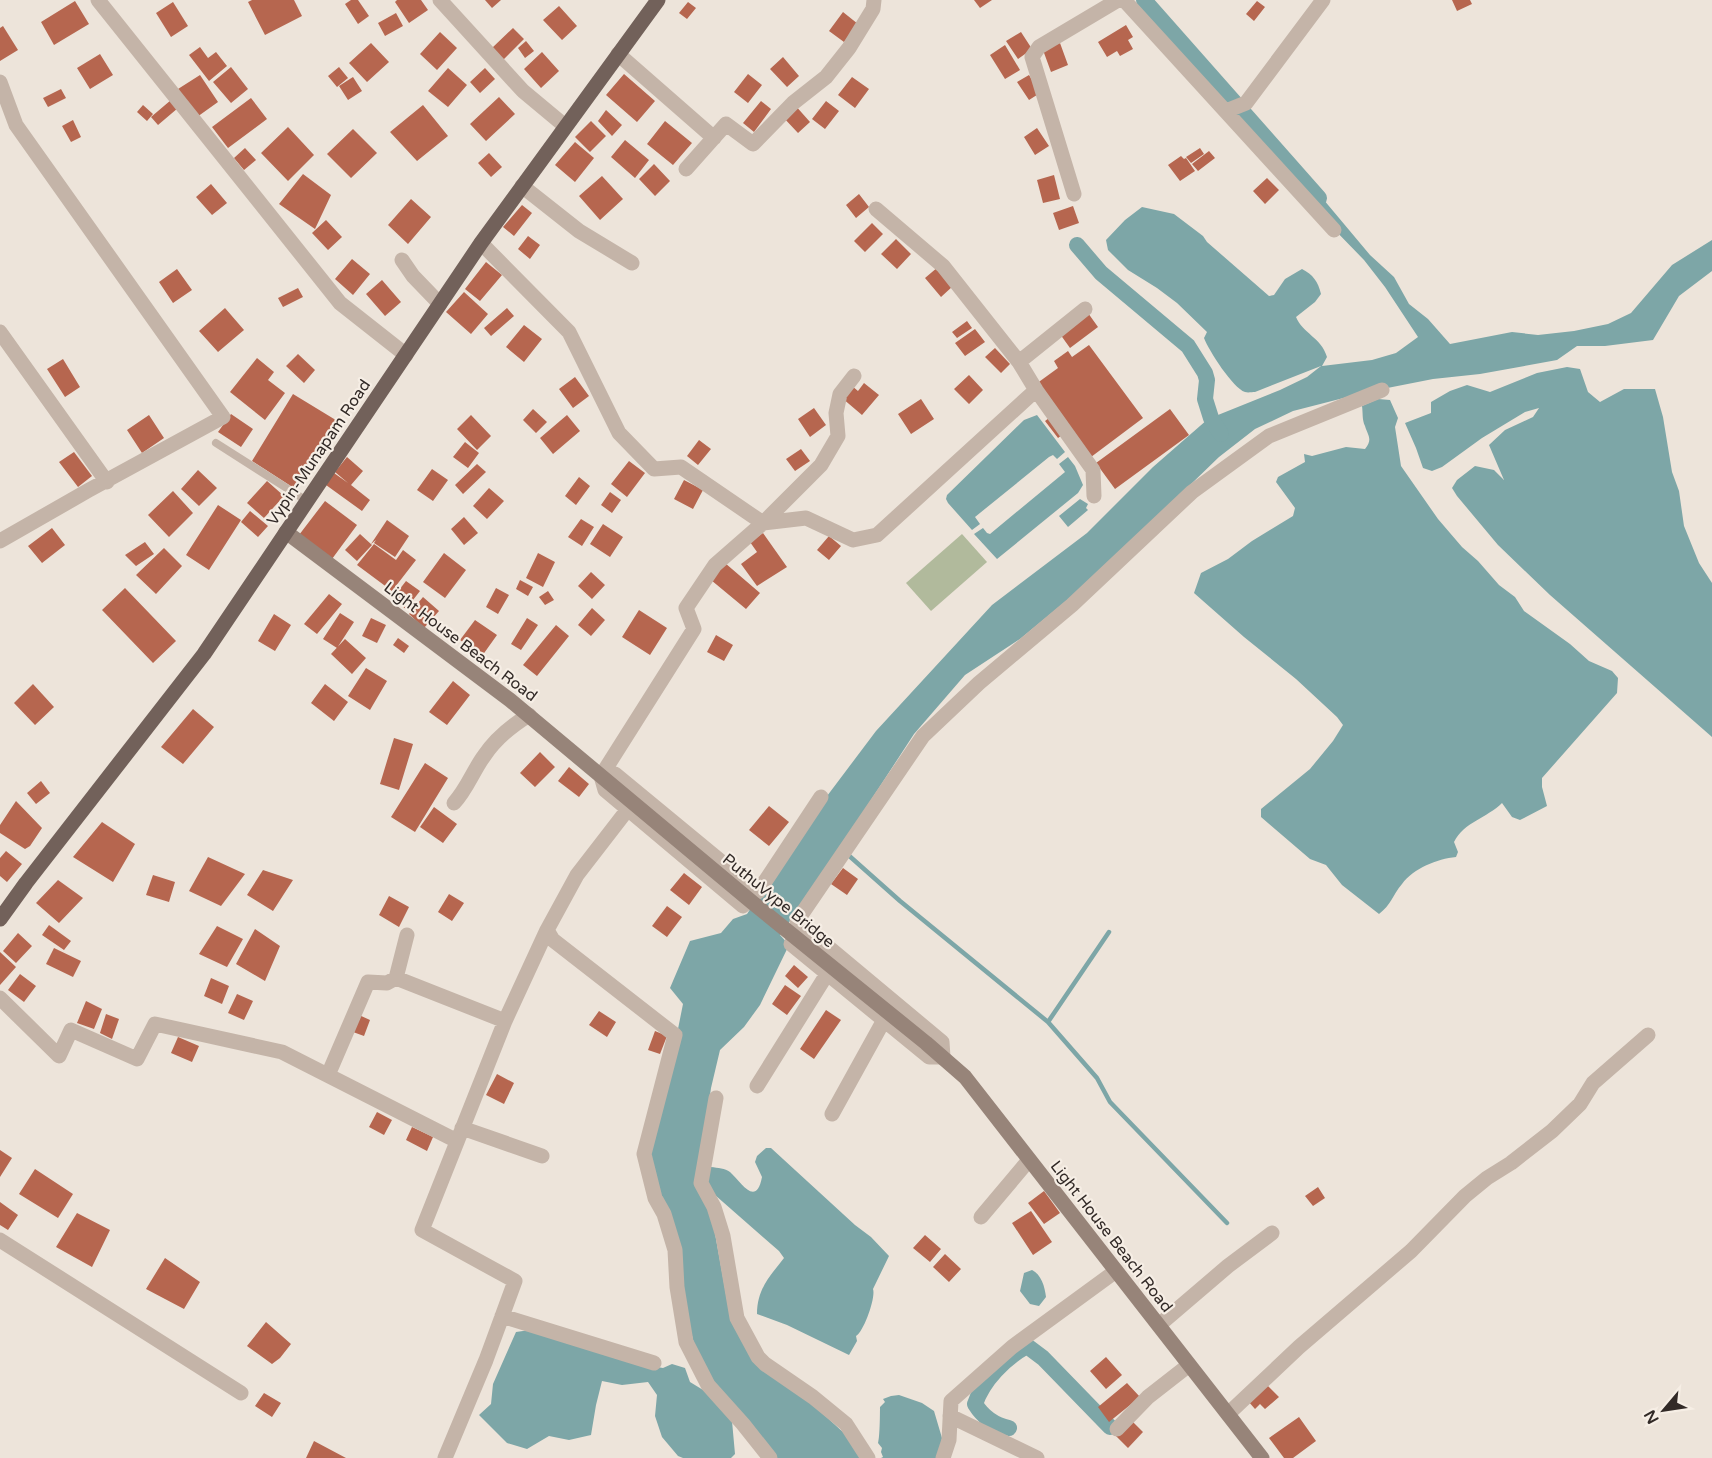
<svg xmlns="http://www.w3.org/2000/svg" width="1712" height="1458" viewBox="0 0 1712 1458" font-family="'Varela Round',sans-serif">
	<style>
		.green { fill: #b1ba9c }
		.water { fill: #7da6a7 }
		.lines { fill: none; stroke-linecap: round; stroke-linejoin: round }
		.stream { stroke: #7da6a7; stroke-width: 4.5 }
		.canal { stroke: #7da6a7; stroke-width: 16 }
		.building { fill: #b6664f }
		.service { stroke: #c4b4a8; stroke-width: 8 }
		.minor { stroke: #c4b4a8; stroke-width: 15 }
		.secondary { stroke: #978479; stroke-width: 15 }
		.primary { stroke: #72615a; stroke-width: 15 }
		.labels { text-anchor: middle; stroke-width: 4.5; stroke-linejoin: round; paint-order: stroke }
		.street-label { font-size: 16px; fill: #322a27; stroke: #f6eee5 }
	</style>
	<rect width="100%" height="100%" fill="#ede4da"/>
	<!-- green -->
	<path class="green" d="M962,534L987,562L931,611L906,583Z"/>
	<!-- water -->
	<path class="water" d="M1292,172L1313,187L1370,255L1394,277L1409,304L1428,319L1450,344L1512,332L1538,335L1574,331L1608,324L1631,313L1672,265L1712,240V271L1679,296L1653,340L1605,346H1577L1557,360L1480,374L1433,379L1367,392L1293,411L1255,429L1219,457L1093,579L1020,639L965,675L914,734L817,883L780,935L789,945L760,1005L744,1027L720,1050L711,1088L698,1180L712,1217L728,1305L742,1340L844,1433L861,1458H774L699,1364L659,1202L650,1149L670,1069L683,1004L670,988L690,941L721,933L733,919L747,914L806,824L876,731L992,605L1087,533L1153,467L1208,419L1280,390L1307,377L1321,366L1255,392C1252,392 1248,393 1245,392C1233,388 1209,351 1204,338L1207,332L1177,303L1157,288L1128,270L1108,250L1106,240L1125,220L1142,207L1174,214L1203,236L1207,242L1269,296L1274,295L1285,279L1302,269C1313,275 1318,281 1321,294L1315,302L1296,317C1303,334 1321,337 1327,357L1322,366L1372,360L1396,353L1418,337L1385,287L1364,260L1331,226Z
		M1567,367L1580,369L1588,392L1600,402L1624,389H1655L1663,417L1672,472L1679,491L1684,526L1699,563L1712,583V737L1550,595L1498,545L1457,496L1452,488L1457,480L1475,466L1494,470L1504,480L1489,445L1505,430L1533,417L1539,408L1525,412L1482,438L1442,467L1432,471L1423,468L1416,448L1405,423L1431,413V402L1450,391L1467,385L1490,392L1537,373Z
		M1378,399L1390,400L1398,418L1395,427L1401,466L1438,519L1462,547L1478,561L1499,585L1515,597L1524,611L1570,644L1589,661L1612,671L1618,678L1617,693L1542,778V787L1547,806L1520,820L1512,817L1502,803C1487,818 1464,822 1454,842L1458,852L1456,857C1437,859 1414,868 1402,884C1392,896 1391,905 1379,914L1342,885L1326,865L1310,859L1261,817V809L1310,769L1333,741L1343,725L1337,717L1296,679L1244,637L1194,593L1201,573L1228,559L1252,541L1293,516L1295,508L1276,482L1278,477L1305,462L1304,454L1312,456L1346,447L1365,449C1373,439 1368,436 1365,426C1362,420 1363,413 1362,406Z
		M1037,415L1065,452L1057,459L1053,455L1049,457L975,517L980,524L972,530L948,503L946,499L947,495L1024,420Z
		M1068,457L1075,466L1083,485L1078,493L997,559L974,534L983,528L987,533L990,534L1065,472L1059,464Z
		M1080,499L1088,504L1086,508L1088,510L1068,527L1059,516Z
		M766,1148H771L855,1225L871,1237L889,1256L873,1289C876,1297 864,1331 856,1336L857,1341L849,1355L787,1325L757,1314C757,1289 770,1276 784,1258L779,1251L715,1195L709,1192L707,1170L711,1167C718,1168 725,1168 730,1172C741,1182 756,1208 762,1177L755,1162L757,1156Z
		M1032,1270C1041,1274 1045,1287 1046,1297L1039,1306L1030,1304L1020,1291L1024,1273Z
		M530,1330L633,1363L663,1368L672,1364L685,1368L690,1382L708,1393L732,1421L735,1454L731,1458H683L678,1456L662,1437L655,1416L657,1395L648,1382L622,1385L602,1381L596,1405L591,1435L569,1440L549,1436L527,1449L507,1443L479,1415L491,1404L493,1384L516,1332Z
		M899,1395L922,1403L934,1411L942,1438L939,1458H881L883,1457L881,1452L882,1448L878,1443C880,1437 880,1410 880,1407L885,1402L883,1399L891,1396Z"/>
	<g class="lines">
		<!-- stream -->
		<path class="stream" d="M846,853L900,901L1048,1022L1109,932
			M1048,1022L1097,1078L1110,1102L1227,1223"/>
		<!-- canal -->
		<path class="canal" d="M1144,0L1319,198
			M1077,245L1101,273L1188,346L1205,373L1207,380L1205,399L1211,418L1221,434
			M1009,1428C994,1425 983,1417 975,1404C983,1380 1005,1358 1027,1346L1043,1358L1110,1427"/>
	</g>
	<!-- building -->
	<path class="building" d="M252,0H294L302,16L265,35L248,2Z
		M351,0H358L369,16L358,24L345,4Z
		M397,0H421L428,10L409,23L395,2Z
		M485,0H501L492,8Z
		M974,0H992L980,8Z
		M1452,0H1470L1472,4L1457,11Z
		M75,1L89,24L54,45L41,22Z
		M1257,1L1265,7L1254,21L1246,14Z
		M173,2L188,26L171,37L156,13Z
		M688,2L696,8L687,19L679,13Z
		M559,6L577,26L562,40L543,20Z
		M843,12L858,24L844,42L829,31Z
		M396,13L403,26L385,36L378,23Z
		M1126,25L1133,37L1128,40L1133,49L1120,56L1117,51L1107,57L1098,42Z
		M3,26L18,50L0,61V28Z
		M513,28L524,39L503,60L492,48Z
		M440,32L457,48L437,70L420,54Z
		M1021,32L1032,49L1018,59L1006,41Z
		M526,41L534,51L525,58L518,48Z
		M371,43L389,62L367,82L349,63Z
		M1060,43L1068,65L1051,72L1043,50Z
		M1005,45L1020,70L1005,79L990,55Z
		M200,47L208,58L216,52L227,66L209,81L189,55Z
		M542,52L559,71L541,88L524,69Z
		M100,54L113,75L90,89L77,68Z
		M783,57L799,76L787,87L770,69Z
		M231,67L248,89L231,103L213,82Z
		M339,67L348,78L337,87L328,76Z
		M448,68L467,85L448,107L428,91Z
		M485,68L495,79L480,93L470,82Z
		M624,74L655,101L637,122L606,95Z
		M748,74L762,85L748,103L734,92Z
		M200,75L218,102L197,117L178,89Z
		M1029,75L1040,93L1029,100L1017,82Z
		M353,77L362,91L348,100L339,86Z
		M852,77L869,89L855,108L838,95Z
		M61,89L66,98L48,107L43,98Z
		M499,97L515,114L486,141L470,124Z
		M251,98L267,119L228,148L212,127Z
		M171,100L178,108L158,125L151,117Z
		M761,101L771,109L754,132L743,123Z
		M826,101L839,111L825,129L812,119Z
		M794,104L810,122L798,133L782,116Z
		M143,105L153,114L147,121L137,112Z
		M423,105L448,136L417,161L390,132Z
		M606,110L622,125L612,136L598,121Z
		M73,120L81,137L71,142L62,126Z
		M591,121L606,136L590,152L575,137Z
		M665,121L692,143L673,165L647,144Z
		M288,127L314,155L288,181L261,153Z
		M1037,128L1049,146L1035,155L1024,137Z
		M353,129L377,153L351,178L327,154Z
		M625,140L649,160L635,178L611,157Z
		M575,142L594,158L575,182L555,165Z
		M245,148L256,160L244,170L234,158Z
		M1200,148L1204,154L1191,163L1186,157Z
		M1209,151L1215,158L1198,171L1192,164Z
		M489,153L502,167L491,177L478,163Z
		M1181,156L1184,159L1186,158L1195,171L1180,181L1168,165Z
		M654,164L670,181L655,196L639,179Z
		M303,174L331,195L315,229L279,204Z
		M1054,175L1060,199L1043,203L1037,180Z
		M602,176L623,199L600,220L579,196Z
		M1267,178L1279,190L1265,204L1253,191Z
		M211,184L227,203L212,215L196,197Z
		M859,194L869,207L856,218L846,205Z
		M411,199L431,217L408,244L388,225Z
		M522,205L532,213L514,236L503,227Z
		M1073,206L1079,223L1059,230L1053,213Z
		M326,220L342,237L328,250L312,233Z
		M872,223L883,234L865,252L854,241Z
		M528,236L540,245L530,259L518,249Z
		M896,239L911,254L897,269L881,254Z
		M352,259L370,274L353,295L335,279Z
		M486,262L502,275L480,301L465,289Z
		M938,267L953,286L941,297L925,278Z
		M177,269L192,290L173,303L159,282Z
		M382,280L401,302L385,316L366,294Z
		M298,288L303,297L283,307L278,298Z
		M464,292L488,314L471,334L446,312Z
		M225,308L244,330L218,352L199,331Z
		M507,308L514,316L491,336L484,328Z
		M1088,313L1098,327L1070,348L1060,334Z
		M967,321L972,328L957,338L952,332Z
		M524,325L542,339L524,362L506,347Z
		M975,329L985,342L965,356L955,343Z
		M1089,345L1143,418L1091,457L1070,429L1058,438L1045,421L1057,412L1036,384L1058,368L1054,361L1068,351L1072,357Z
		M995,348L1010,364L1001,373L985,357Z
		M298,354L315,370L304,383L286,366Z
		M257,358L274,372L268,380L285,393L265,420L230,392Z
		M63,359L80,387L65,397L47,369Z
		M969,375L983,390L969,404L954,389Z
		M575,377L589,396L573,408L559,389Z
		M864,383L879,395L862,415L842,398L852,386L858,391Z
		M293,394L339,422L297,490L252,461Z
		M921,399L934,419L911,434L898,414Z
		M814,408L826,425L810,437L798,419Z
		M533,409L547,422L536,433L523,420Z
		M1170,409L1189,435L1115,489L1096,463Z
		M231,414L253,429L241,447L218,432Z
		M149,415L164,438L142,453L127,430Z
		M471,415L491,436L477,450L457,429Z
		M567,415L580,431L553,454L540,438Z
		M699,440L711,449L698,465L687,456Z
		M465,442L479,453L468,468L453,457Z
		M801,449L810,461L795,471L786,459Z
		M74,452L92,476L78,487L59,462Z
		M347,457L363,471L351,485L370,500L362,511L326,485L334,473L348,483L335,472Z
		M629,461L645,473L627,497L611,484Z
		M477,464L486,472L463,494L455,485Z
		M432,469L448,480L433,501L417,490Z
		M198,470L217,488L199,506L181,489Z
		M579,477L590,486L576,505L565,496Z
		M684,480L703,490L693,509L674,499Z
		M267,481L284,496L264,518L247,503Z
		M489,488L504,501L487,519L473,506Z
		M173,491L193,513L169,537L148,515Z
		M610,492L621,500L612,513L601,505Z
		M325,501L357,525L332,559L299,535Z
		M218,505L241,520L209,570L186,555Z
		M250,511L268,526L258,537L241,522Z
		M464,517L478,533L464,545L451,529Z
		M581,519L594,527L582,546L568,537Z
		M387,520L409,536L395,557L374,543L376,540L371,544Z
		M603,524L623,537L610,557L590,544Z
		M52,528L65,545L42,563L28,546Z
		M763,533L787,567L757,586L741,564L757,552L750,542Z
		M360,534L372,545L357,561L345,550Z
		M829,536L841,546L829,560L817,550Z
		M145,542L154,554L136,566L125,555Z
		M374,544L396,560L403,550L416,560L392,591L357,565Z
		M164,548L182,566L156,594L136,575Z
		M444,553L466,570L445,598L423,582Z
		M538,553L555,562L543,587L526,578Z
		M725,563L760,593L746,609L711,580Z
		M591,572L605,585L592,599L578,586Z
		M520,580L533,587L528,596L516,589Z
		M406,581L420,591L406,609L392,599Z
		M125,588L176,641L153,663L102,610Z
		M496,588L509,595L498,614L486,607Z
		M548,591L554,600L545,605L539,597Z
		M329,594L342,604L317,634L304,624Z
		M423,597L439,611L424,628L409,614Z
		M592,608L605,620L591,636L578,625Z
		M639,610L667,628L650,655L622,637Z
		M340,613L354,622L337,648L323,639Z
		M274,614L291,625L275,651L258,641Z
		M371,618L386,625L377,643L362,636Z
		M527,618L538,625L521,650L511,644Z
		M475,620L497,635L482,656L460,640Z
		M556,625L569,636L537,676L523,665Z
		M716,635L733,645L724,661L707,652Z
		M398,638L409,646L404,653L393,645Z
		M345,639L366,658L352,674L331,654Z
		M366,668L387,681L370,710L348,696Z
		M453,681L470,695L447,725L429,712Z
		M33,684L54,707L35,725L14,703Z
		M325,684L348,702L334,721L311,703Z
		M193,709L214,727L183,764L161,747Z
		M394,738L413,744L399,790L380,784Z
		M540,752L555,767L535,787L520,773Z
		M425,763L448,778L415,832L391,817Z
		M569,767L589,784L579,797L558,781Z
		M41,781L50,793L36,804L27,793Z
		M16,801L42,828L30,846L25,849L0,833V825Z
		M769,806L789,822L769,846L749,830Z
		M434,807L457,824L443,843L420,827Z
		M102,822L135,844L113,882L73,857Z
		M6,851L22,864L7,882L0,876V858Z
		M208,857L245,874L221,906L189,891Z
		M843,868L858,879L847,895L831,884Z
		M263,870L293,880L273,911L247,895Z
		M684,873L702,887L689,905L670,890Z
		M153,875L175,882L169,902L146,895Z
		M58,880L83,898L59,923L36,903Z
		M449,894L464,903L452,921L438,912Z
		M389,896L409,907L399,927L379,915Z
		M667,906L682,917L667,937L652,926Z
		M49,925L71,941L64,950L42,935Z
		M217,926L243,939L227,967L199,954Z
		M255,929L280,946L265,981L236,964Z
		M18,933L32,946L16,963L3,951Z
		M54,948L81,961L73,977L46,964Z
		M0,952L16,967L0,985Z
		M794,965L808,977L798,988L785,976Z
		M20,974L36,986L24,1002L8,990Z
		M211,978L229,986L222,1004L204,996Z
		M785,985L801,996L787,1015L772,1004Z
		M237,994L253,1001L244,1020L228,1013Z
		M86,1001L102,1009L94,1029L77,1023Z
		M826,1010L841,1020L814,1059L800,1049Z
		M599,1011L616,1022L607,1037L589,1025Z
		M106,1014L119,1019L112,1039L100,1033Z
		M359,1015L370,1020L364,1036L353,1032Z
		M655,1031L667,1036L660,1054L648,1050Z
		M178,1037L199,1046L192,1062L171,1053Z
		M497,1074L514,1083L504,1104L486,1095Z
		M377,1112L392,1120L384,1135L369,1127Z
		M412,1127L433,1137L427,1151L406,1140Z
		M0,1150L12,1158L0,1177Z
		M35,1169L73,1194L58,1218L19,1194Z
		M1318,1187L1325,1198L1313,1206L1305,1196Z
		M1044,1191L1060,1213L1044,1224L1028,1203Z
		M0,1202L18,1215L8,1230L0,1225Z
		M1031,1211L1052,1242L1033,1255L1012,1223Z
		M77,1213L110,1230L92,1267L56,1247Z
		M925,1235L941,1249L930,1262L913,1248Z
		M945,1254L961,1269L949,1282L933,1267Z
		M165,1258L200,1282L184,1309L146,1289Z
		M266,1322L291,1344L280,1358L272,1364L247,1346Z
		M1106,1357L1122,1375L1106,1389L1090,1371Z
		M1127,1383L1140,1397L1109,1422L1098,1407Z
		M1266,1384L1279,1397L1265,1409L1260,1404L1255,1409L1248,1401Z
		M264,1393L281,1403L272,1417L255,1406Z
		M1299,1417L1316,1441L1293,1458H1284L1269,1438Z
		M1130,1419L1143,1432L1128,1448L1115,1435Z
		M314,1441L346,1458H306Z"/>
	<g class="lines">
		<!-- service -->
		<path class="service" d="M216,443L307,501"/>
		<!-- minor -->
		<path class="minor" d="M98,0L340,303L406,355
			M440,0L523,91L565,126
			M1124,0L1334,230
			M618,54L714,138
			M0,82L16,125L223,417L89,490L0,541
			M1226,111L1246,103L1323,0
			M686,169L726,124L753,144L793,103L826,77L849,48L873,9L874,0
			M522,186L579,231L632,263
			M1074,194L1032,57L1039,47L1118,0
			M876,209L943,266L1019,362L1085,309
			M481,243L569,332L619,433L654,469L681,467L763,523L715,565L686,608L694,629L601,776L605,790L743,906
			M402,260L413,276L440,304
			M0,332L107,482
			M854,376L840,394L836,413L838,436L821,465L763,523L806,518L853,540L877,535L1036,390L1019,362
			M1036,390L1093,470L1094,496
			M601,776L615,774L758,892L821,797
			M454,803C467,789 473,771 484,756C496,738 511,726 529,715
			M628,809L577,875L547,930L553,940L675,1035L644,1154L655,1198L664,1214L675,1250L677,1287L686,1342L708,1385L743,1424L770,1458
			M791,944L929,1057H943L942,1042L797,921L923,736L979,683L1072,605L1192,492L1269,436L1382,390
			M396,978L505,1021L422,1230L515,1281L486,1360L445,1458
			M0,998L59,1056L71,1030L137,1059L155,1024L282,1052L457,1141
			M505,1021L547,930
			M328,1075L368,982L387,983L396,978L407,935
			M757,1086L827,974
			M716,1098L701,1183L714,1207L723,1236L737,1318L758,1357L765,1364L813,1397L846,1424L868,1458
			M832,1114L884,1020
			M462,1128L542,1156
			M981,1217L1029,1160
			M0,1240L241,1393
			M502,1316L654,1363
			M1159,1325L1228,1266L1272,1233
			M1228,1414L1299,1347L1411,1251L1465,1196L1487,1178L1511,1163L1552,1131L1580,1104L1593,1083L1648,1035
			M950,1416L1037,1458
			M1117,1429L1148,1397L1189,1365
			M943,1458L949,1440L951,1401L1012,1347L1116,1271"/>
		<!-- secondary -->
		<path class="secondary" d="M286,532L510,700L753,903L926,1043L965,1077L1262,1458"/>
		<!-- primary -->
		<path class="primary" d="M0,919L26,883L204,654L481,243L658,0"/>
	</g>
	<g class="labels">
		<!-- street labels -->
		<g class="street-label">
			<text transform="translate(318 452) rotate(-56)" y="6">Vypin-Munapam Road</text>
			<text transform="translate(461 641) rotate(37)" y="6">Light House Beach Road</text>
			<text transform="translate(779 900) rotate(39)" y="6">PuthuVype Bridge</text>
			<text transform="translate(1112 1236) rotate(52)" y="6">Light House Beach Road</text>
		</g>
	</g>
	<!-- north arrow -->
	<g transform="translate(1664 1410) rotate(241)" stroke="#f6eee5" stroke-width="4.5" paint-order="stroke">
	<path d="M0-4.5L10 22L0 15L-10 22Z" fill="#322a27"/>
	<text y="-9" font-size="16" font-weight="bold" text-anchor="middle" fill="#322a27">N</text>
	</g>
</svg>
